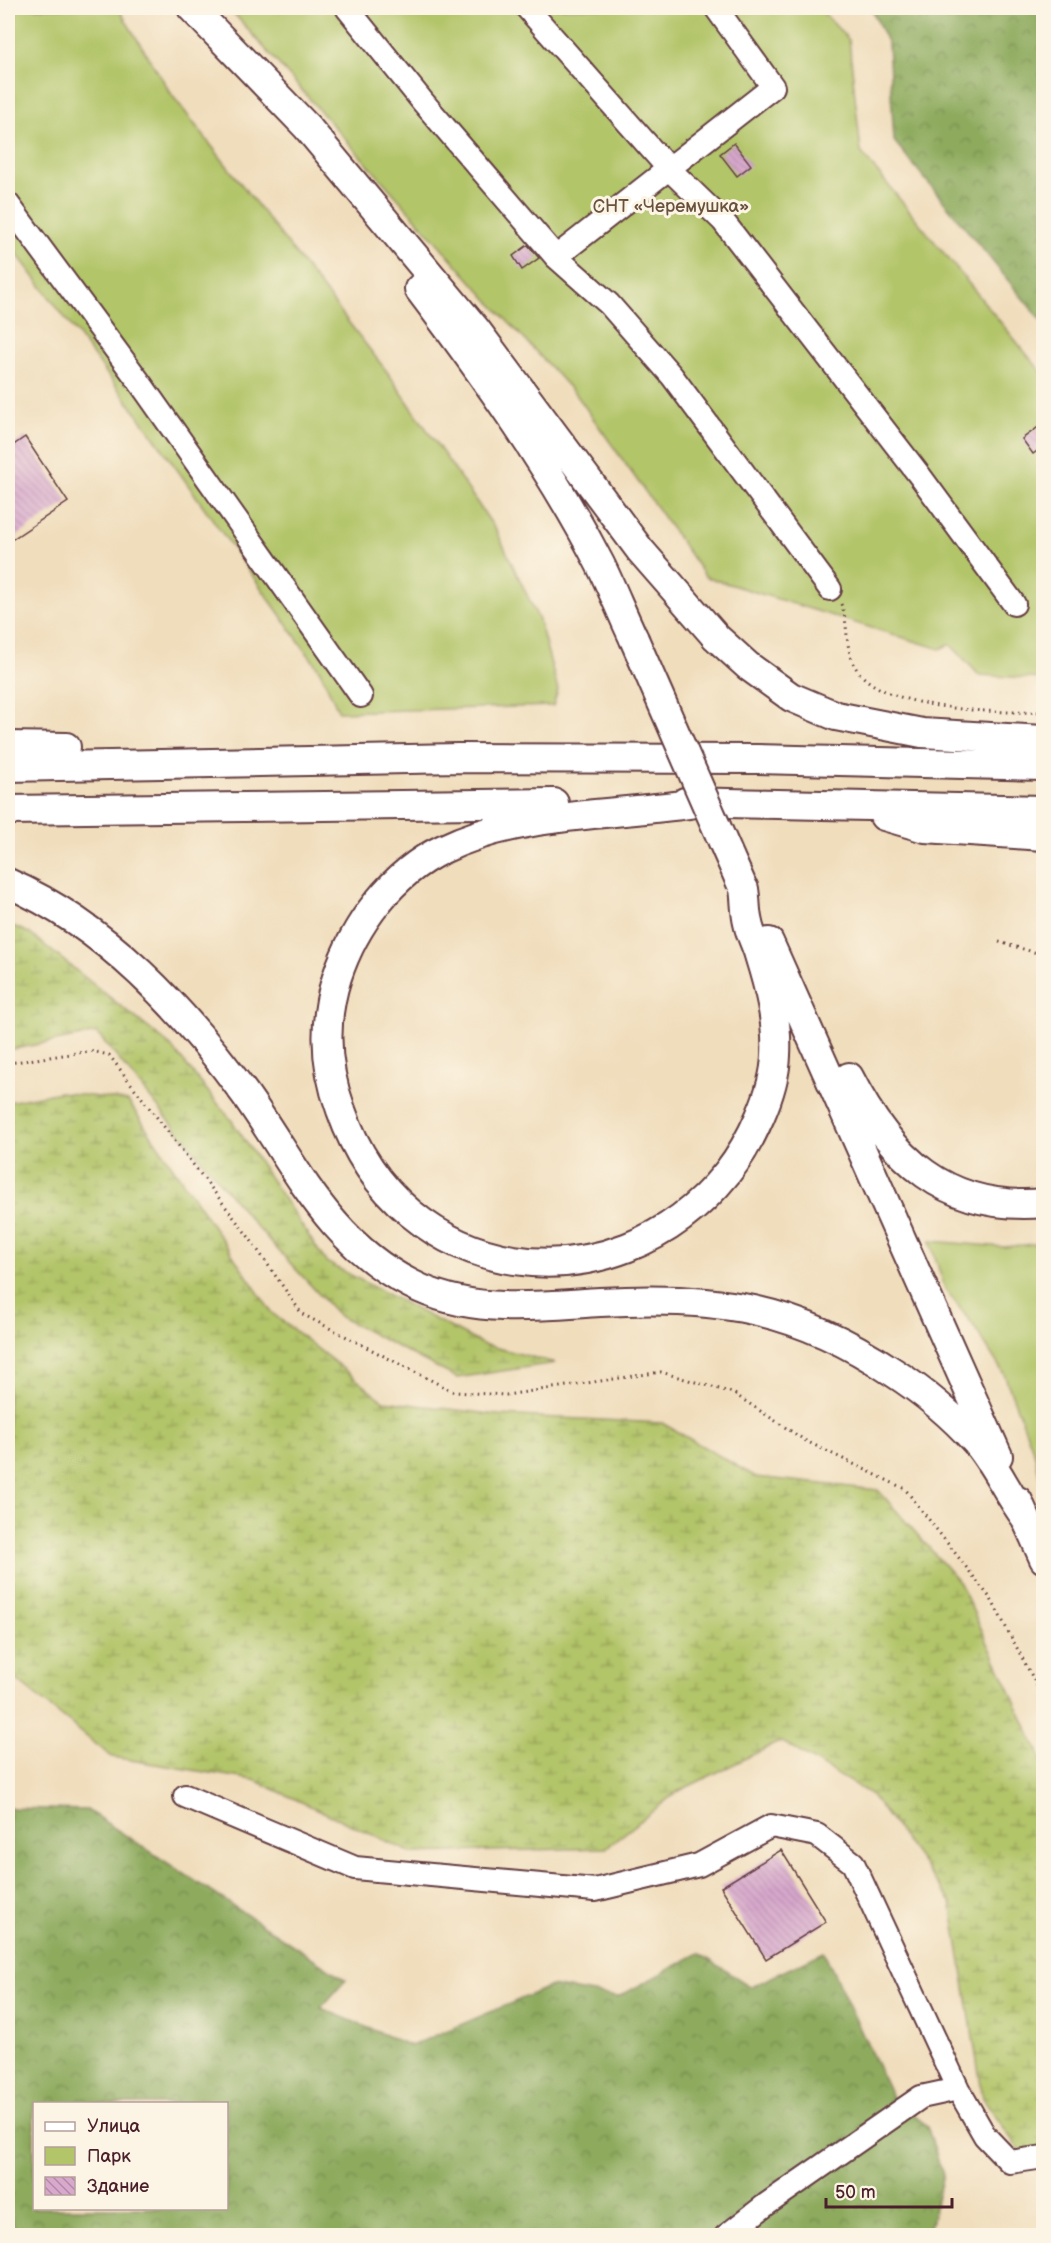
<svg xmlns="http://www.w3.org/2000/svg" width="1051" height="2243" viewBox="0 0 1051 2243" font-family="'Balsamiq Sans',sans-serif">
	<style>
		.green { fill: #b2c569; stroke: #7e724a; stroke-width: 1.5 }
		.forest { fill: url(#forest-crowns); stroke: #6c6444; stroke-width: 1.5; fill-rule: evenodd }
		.wetland { fill: url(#wetland-marsh); stroke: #7e724a; stroke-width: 1.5 }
		.building { fill: url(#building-back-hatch) }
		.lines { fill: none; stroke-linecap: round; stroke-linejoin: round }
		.minor-casing { stroke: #633c41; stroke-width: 26 }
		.major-casing { stroke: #633c41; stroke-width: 32 }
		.path { stroke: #633c41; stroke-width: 3; stroke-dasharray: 1.5 4.5; stroke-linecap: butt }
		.minor { stroke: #fff; stroke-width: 22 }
		.major { stroke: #fff; stroke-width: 28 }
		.major-bridge-casing { stroke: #633c41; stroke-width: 32; stroke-linecap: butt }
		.major-bridge { stroke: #fff; stroke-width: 28 }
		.labels { text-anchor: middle; stroke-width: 6; stroke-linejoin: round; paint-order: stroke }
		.park-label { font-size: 18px; fill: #69513e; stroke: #fcf5e5 }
	</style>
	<defs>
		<pattern id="forest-crowns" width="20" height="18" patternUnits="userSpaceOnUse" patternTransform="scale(1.5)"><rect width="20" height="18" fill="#8daa5d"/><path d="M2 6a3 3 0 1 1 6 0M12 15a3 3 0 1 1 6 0" fill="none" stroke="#758a4d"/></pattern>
		<pattern id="wetland-marsh" width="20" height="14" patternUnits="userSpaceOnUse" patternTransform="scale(1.5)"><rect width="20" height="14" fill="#b2c569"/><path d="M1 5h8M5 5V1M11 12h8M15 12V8" fill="none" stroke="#939f57"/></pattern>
		<pattern id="building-back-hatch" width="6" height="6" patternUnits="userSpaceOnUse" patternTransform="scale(1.5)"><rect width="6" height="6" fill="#d8a9cd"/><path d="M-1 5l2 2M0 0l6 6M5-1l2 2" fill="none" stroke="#b189a7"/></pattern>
	</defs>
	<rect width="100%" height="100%" fill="#fcf5e5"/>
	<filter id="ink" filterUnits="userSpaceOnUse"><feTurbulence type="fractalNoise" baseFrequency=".0167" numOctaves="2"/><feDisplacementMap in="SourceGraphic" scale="12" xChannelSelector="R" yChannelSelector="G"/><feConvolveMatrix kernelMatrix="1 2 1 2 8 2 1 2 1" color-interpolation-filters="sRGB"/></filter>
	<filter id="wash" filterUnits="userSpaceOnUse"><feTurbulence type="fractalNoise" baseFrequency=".008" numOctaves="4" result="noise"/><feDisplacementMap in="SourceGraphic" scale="24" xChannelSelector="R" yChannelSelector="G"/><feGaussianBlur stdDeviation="1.35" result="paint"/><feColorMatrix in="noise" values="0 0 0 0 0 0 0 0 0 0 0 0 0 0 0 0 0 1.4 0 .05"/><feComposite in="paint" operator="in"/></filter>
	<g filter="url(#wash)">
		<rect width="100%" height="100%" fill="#f0ddbc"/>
		<!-- green -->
		<path class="green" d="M8,8H118L172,95L388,373L496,530L539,620L558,690L553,706L339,712L320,671L152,434L8,242Z
			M229,8H819L849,40L861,152L1043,374V679L979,675L950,644L940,649L706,577L578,397L489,301Z
			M930,1241L1004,1247L1043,1243V1493L1035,1455L1004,1374L973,1325L945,1289Z"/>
		<!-- forest -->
		<path class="forest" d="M871,8H1043V323L894,141L888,44Z
			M8,1808L87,1810L346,1980L321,2008L411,2046L551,1986L618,1997L699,1953L751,1987L824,1952L892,2097L927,2126L943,2175L928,2235L25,2236L8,2221ZM34,2104H226V2208H34Z"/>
		<!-- wetland -->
		<path class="wetland" d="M8,924L29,933L171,1046L232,1121L326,1262L482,1344L555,1363L457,1378L340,1317L255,1225L97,1033L8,1050Z
			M60,1092L128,1101L272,1313L384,1401L498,1415L662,1423L756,1477L878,1490L960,1583L1043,1762V2148L1024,2157L983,2098L951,1902L872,1795L781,1741L677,1792L606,1848L412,1853L254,1780L112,1757L8,1673V1102Z"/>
		<g id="blocks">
			<!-- building -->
			<path class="building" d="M734,143L751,165L737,176L720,154Z
				M528,245L539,258L522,270L513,256Z
				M1044,423V446L1033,454L1022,439Z
				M25,437L68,502L8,542V449Z
				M781,1850L826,1922L766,1959L721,1887Z"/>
		</g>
	</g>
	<g filter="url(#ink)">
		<use href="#blocks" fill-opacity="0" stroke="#633c41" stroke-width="1.5"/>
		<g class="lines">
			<!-- minor casing -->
			<g class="minor-casing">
				<path id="minor" d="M347,8L423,102L556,257L609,304L672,376L830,589
					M527,8L668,168L723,221L920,476L1014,604
					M8,204L138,380L361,696
					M556,257L773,87L716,8
					M185,1796L355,1868L595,1890L699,1865L771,1826L817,1835L853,1863L958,2089L985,2136L1010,2162L1044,2157
					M726,2236L767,2204L921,2097L958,2089"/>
			</g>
			<!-- major casing -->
			<g class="major-casing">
				<path id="major" d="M192,8L307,127L477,331L640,550L716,637L748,666L791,697L836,716L922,733L1044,740
					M419,289C484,375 550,467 600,564C612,588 622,614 634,639
					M8,746L66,747
					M8,767L458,758L756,759L1044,766
					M685,802L1044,810
					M703,802C617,816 522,811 443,849C392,873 354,925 337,977C323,1021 325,1067 341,1110C401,1284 613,1315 727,1173C750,1144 775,1092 776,1055C778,1021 769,987 759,955C756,944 750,934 748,923C745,912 746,900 744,889
					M8,810L554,803
					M884,816L925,828L1044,836
					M8,883C106,926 183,1009 245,1094C297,1167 327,1241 411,1284C471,1315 535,1306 600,1302C715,1295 796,1307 893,1372C924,1392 951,1414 976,1442C995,1464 1007,1493 1025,1517
					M769,942L998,1456
					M849,1077C890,1158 946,1212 1044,1203
					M1018,1501L1044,1559"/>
			</g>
			<!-- path -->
			<path class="path" d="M1039,342L1044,346
				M841,604C850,626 843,650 858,671C888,711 996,713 1044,712
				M999,942L1044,955
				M8,1063L91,1051L109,1055L248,1236L302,1314L454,1392L506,1395L661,1372L733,1393L806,1441L905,1489L991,1599L1044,1699"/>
			<!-- minor -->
			<use href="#minor" class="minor"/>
			<!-- major -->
			<use href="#major" class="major"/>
			<!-- major-bridge casing -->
			<g class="major-bridge-casing">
				<path id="major-bridge" d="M634,639L741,883"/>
			</g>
			<!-- major-bridge -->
			<use href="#major-bridge" class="major-bridge"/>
		</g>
	</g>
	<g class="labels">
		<!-- park labels -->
		<g class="park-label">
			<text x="671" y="212">СНТ «Черемушка»</text>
		</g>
	</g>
	<!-- margin -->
	<rect width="1051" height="2243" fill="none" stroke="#fcf5e5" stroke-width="30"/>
	<!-- legend -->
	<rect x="33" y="2102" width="195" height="108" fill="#fcf5e5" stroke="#b59f9b" stroke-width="1.5"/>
	<rect x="45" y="2122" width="30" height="9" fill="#ffffff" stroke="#b59f9b" stroke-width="1.5"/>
	<text x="87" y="2132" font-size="18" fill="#4a1f2b">Улица</text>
	<rect x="45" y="2147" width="30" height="18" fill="#b2c569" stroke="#b59f9b" stroke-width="1.5"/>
	<text x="87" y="2162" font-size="18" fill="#4a1f2b">Парк</text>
	<rect x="45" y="2177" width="30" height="18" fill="url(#building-back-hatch)" stroke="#b59f9b" stroke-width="1.5"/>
	<text x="87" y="2192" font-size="18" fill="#4a1f2b">Здание</text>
	<!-- scale -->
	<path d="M826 2198v9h126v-9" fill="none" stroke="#4a1f2b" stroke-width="3"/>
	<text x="835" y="2198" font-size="18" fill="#4a1f2b" stroke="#fcf5e5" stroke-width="4.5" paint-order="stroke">50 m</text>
</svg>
